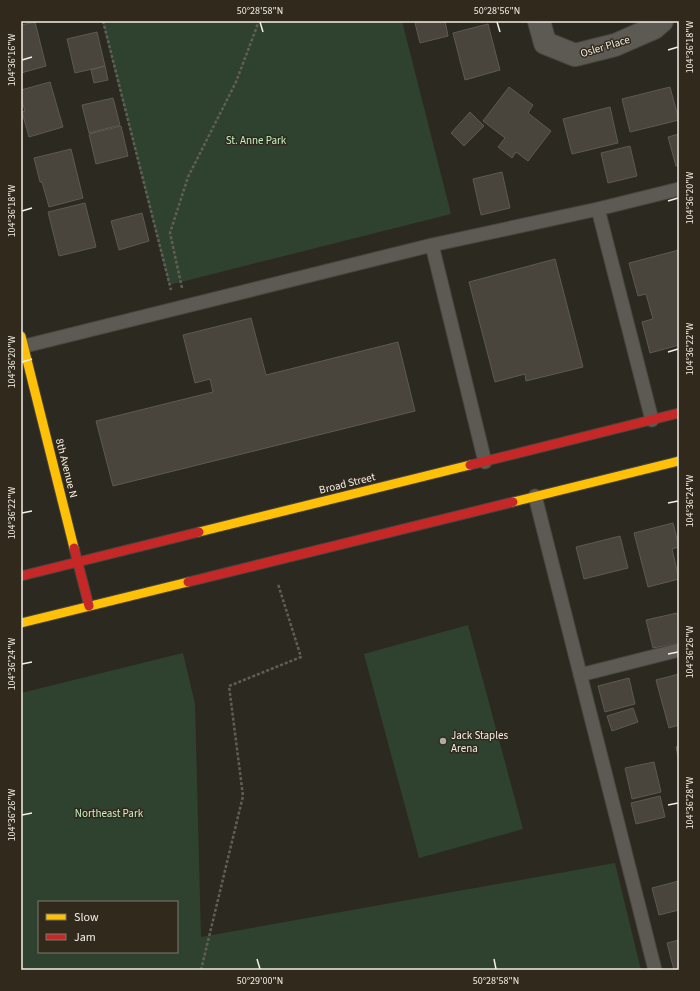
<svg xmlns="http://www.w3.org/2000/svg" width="700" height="991" viewBox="0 0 700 991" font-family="'Source Sans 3',sans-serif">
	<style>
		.green { fill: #2f422f; fill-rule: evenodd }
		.building { fill: #49453c; stroke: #5d5a54 }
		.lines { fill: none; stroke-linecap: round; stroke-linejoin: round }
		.lane-casing { stroke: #49453f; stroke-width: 15 }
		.street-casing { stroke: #49453f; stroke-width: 24 }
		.slow-casing { stroke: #49453f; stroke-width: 11 }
		.jam-casing { stroke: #49453f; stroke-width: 11 }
		.path { stroke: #615e58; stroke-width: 2.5; stroke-dasharray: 3 2; stroke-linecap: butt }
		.lane { stroke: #5d5a54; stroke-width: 13 }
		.street { stroke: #5d5a54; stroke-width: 22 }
		.slow { stroke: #ffc107; stroke-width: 9 }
		.jam { stroke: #c62828; stroke-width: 9 }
		.ticks { fill: none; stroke: #f4efe6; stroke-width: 1.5 }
		.poi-dot { fill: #aeaaa1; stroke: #312a1c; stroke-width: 1.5 }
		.labels { text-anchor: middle; stroke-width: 3; stroke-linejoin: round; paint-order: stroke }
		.street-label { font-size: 11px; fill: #f4efe6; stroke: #312a1c }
		.park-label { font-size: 11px; fill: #c2f2c5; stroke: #312a1c }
		.poi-label { font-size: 11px; fill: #f4efe6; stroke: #312a1c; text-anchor: start }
		.neatline { fill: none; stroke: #f4efe6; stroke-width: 1.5 }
		.ticks-label { font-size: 10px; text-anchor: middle; fill: #f4efe6 }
	</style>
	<rect width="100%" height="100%" fill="#2c2921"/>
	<!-- green -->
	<path class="green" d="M102,21H402L451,214L169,285Z
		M468,625L523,829L419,858L364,654Z
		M183,653L195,704L201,937L615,863L641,970H21V693ZM39,902H177V952H39Z"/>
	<!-- building -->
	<path class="building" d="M423,21H445L448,36L420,43L415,23Z
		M35,22L46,66L21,73V25Z
		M488,24L500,70L465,80L453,33Z
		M97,32L105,66L75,73L67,39Z
		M105,66L108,80L94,83L91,70Z
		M50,82L63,127L29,137L22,112L25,111L21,98V90Z
		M509,87L533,105L528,113L551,131L528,161L516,152L512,158L498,147L505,138L483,121Z
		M670,87L679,120L630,132L622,99Z
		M113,98L120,125L89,133L82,105Z
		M610,107L618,143L572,154L563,119Z
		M470,112L484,126L464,146L451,133Z
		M121,126L128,156L96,164L89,134Z
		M679,134V165L676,166L668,137Z
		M630,146L637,176L608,183L601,153Z
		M71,149L83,198L49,207L42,182H40L34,158Z
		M502,172L510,208L481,215L473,179Z
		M85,203L96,247L59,256L48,212Z
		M142,213L149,241L119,250L111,221Z
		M679,250V345L650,353L642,322L653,319L646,294L638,296L629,263Z
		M555,259L583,367L526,381L525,374L495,382L469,282Z
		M251,318L266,375L398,342L415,411L113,486L96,421L213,392L210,379L195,383L183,335Z
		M673,523L679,547L672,549L679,579L648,587L634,533Z
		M620,536L628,568L584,579L576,547Z
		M677,613L679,622V643L653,648L646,620Z
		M679,674V725L669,728L656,680Z
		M629,678L635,704L605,712L598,686Z
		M633,708L638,722L612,731L607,716Z
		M679,746V761L676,747Z
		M654,762L661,792L632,799L625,768Z
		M660,796L665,817L636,824L631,803Z
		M679,881V910L659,915L652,888Z
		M679,940V970H674L667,943Z"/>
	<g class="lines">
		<!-- lane casing -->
		<g class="lane-casing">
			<path id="lane" d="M598,209L679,189
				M21,347L432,245
				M485,462L432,245L598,209L652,420
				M535,496L655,970
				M580,675L679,650"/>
		</g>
		<!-- street casing -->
		<g class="street-casing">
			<path id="street" d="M539,21L545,43L575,55L615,45L654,28L662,21"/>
		</g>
		<!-- slow casing -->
		<g class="slow-casing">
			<path id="slow" d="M21,336L74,548
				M513,502L679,461
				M199,532L470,465
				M21,623L188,582"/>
		</g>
		<!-- jam casing -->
		<g class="jam-casing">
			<path id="jam" d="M470,465L679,413
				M74,548L89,606
				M21,576L199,532
				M188,582L513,502"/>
		</g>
		<!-- path -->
		<path class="path" d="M103,21L171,290
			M182,288L170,233L188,177L236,82L259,21
			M201,970L243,796L229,686L301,657L278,584"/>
		<!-- lane -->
		<use href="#lane" class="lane"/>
		<!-- street -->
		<use href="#street" class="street"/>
		<!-- slow -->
		<use href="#slow" class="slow"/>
		<!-- jam -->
		<use href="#jam" class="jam"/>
	</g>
	<!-- ticks -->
	<path class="ticks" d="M260,22L263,32M497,22L500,32M668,50L678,47M22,60L32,57M668,201L678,198M22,211L32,208M668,352L678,349M22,362L32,359M668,503L678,501M22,513L32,511M668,654L678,652M22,664L32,662M668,805L678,803M22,815L32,813M257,959L260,969M494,959L496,969"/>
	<!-- markers -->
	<circle class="poi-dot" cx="443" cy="741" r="4"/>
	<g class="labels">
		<!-- street labels -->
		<g class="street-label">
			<text transform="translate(605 46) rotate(-17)" y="4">Osler Place</text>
			<text transform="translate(67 468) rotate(76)" y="4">8th Avenue N</text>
			<text transform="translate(347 483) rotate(-14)" y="4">Broad Street</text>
		</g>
		<!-- park labels -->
		<g class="park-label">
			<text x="256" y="144">St. Anne Park</text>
			<text x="109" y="817">Northeast Park</text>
		</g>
		<!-- poi labels -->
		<g class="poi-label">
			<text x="451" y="739">Jack Staples<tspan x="451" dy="13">Arena</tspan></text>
		</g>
	</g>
	<!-- border -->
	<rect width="700" height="991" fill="none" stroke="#312a1c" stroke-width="44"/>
	<!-- legend -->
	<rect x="38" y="901" width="140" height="52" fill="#312a1c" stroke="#7f796d"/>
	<rect x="46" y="914" width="20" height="6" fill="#ffc107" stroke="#7f796d"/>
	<text x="74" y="921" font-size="12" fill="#f4efe6">Slow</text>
	<rect x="46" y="934" width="20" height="6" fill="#c62828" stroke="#7f796d"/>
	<text x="74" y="941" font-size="12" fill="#f4efe6">Jam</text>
	<rect x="22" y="22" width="656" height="947" class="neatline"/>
	<g class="ticks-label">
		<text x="260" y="14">50°28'58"N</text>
		<text x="497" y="14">50°28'56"N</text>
		<text transform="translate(689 47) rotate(-90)" y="4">104°36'18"W</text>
		<text transform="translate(11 60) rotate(-90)" y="4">104°36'16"W</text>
		<text transform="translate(689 198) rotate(-90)" y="4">104°36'20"W</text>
		<text transform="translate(11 211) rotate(-90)" y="4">104°36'18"W</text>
		<text transform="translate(689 349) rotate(-90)" y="4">104°36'22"W</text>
		<text transform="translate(11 362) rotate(-90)" y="4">104°36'20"W</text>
		<text transform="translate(689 501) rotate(-90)" y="4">104°36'24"W</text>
		<text transform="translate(11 513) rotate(-90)" y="4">104°36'22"W</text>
		<text transform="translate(689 652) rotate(-90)" y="4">104°36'26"W</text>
		<text transform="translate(11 664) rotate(-90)" y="4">104°36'24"W</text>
		<text transform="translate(689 803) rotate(-90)" y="4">104°36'28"W</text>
		<text transform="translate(11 815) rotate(-90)" y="4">104°36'26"W</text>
		<text x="260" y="984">50°29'00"N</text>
		<text x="496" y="984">50°28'58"N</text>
	</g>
</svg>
